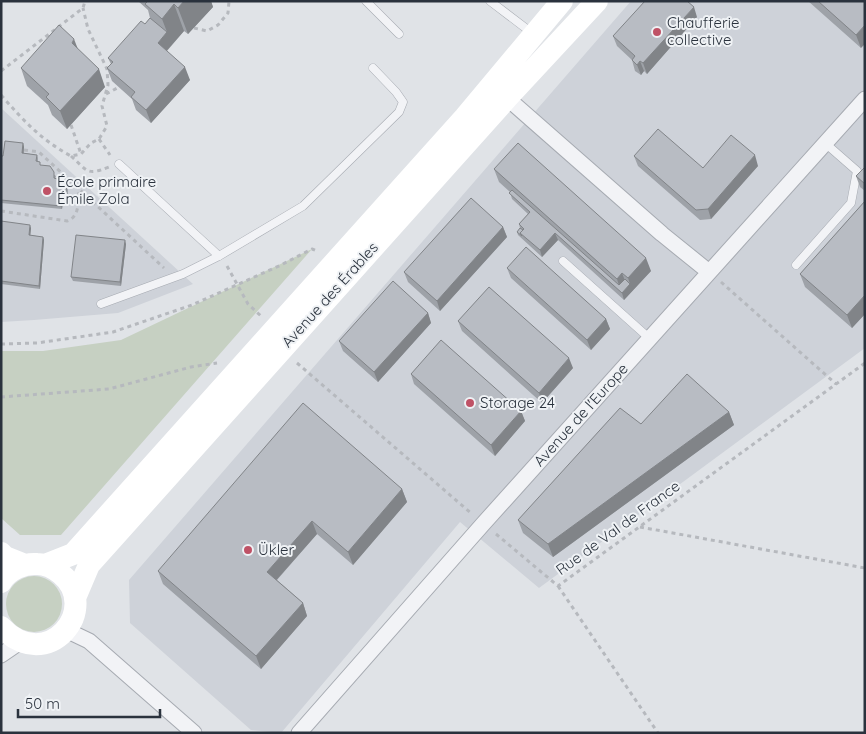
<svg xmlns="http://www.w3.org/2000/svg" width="866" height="734" viewBox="0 0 866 734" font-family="Quicksand,sans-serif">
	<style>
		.built { fill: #ced2d9 }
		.green { fill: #c6d0c2 }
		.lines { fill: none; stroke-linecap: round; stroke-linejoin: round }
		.lane-casing { stroke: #a6aab1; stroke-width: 9 }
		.street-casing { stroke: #a6aab1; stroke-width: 17 }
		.path { stroke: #b6b9be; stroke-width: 3; stroke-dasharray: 4 4; stroke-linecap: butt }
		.lane { stroke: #f2f3f6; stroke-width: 8 }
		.street { stroke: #f2f3f6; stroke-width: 15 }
		.secondary { stroke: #fff; stroke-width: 22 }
		.wall { fill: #9ea2a8 }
		.shaded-wall { fill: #818488 }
		.building { fill: #b8bcc3; stroke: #818488 }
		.poi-dot { fill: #bf5266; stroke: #eff2f5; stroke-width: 2 }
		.labels { text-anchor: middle; stroke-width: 4; stroke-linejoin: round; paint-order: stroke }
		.poi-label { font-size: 15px; fill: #2a323d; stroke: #eff2f5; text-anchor: start }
		.street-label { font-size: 15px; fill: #2a323d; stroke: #eff2f5 }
	</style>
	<rect width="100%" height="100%" fill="#e0e3e7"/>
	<!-- built -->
	<path class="built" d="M631,1H865V348L539,588L460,522L281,733L251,730L130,623L129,580Z
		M1,108L193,284L118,313L34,320L1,322Z"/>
	<!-- green -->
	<path class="green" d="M312,249L61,535H20L1,518V351H43L121,340Z
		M6 604a28 28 0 1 1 56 0a28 28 0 1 1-56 0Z"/>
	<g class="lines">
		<!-- lane casing -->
		<g class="lane-casing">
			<path id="lane" d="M366,1L399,34
				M490,1L532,33
				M119,164L219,256
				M563,261L649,338
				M796,265L851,203L857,171L825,143
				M101,304L183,274L219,256L303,206L399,112L403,102L396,92L373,68"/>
		</g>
		<!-- street casing -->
		<g class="street-casing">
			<path id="street" d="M507,98L662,234L709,272
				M66,630L89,641L194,733
				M1,655L20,642
				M299,733L483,524L865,99"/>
		</g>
		<!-- path -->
		<path class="path" d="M194,28L207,31L218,25L228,13L229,1
			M1,71L83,8L85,1
			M106,94L119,87
			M1,95C23,120 41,140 71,156L81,154L91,143L99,139L107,126L102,106L108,85L107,69L88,29L83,8
			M71,125L81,154
			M99,139L110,155
			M24,150L39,152L164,268
			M71,156C88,171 86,176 109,167
			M1,211L67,221C80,217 78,201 79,189
			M227,266L248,304L261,316
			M721,282L836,384
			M1,344L37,343L113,332L192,305L281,265L312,249L317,251
			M297,363L472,514
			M1,397L109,389L191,367L217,363
			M640,527L865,568
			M496,534L558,586L865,363
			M558,586L658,733"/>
		<!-- lane -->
		<use href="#lane" class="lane"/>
		<!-- street -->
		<use href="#street" class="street"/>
		<!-- secondary -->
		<path class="secondary" d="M1,553L5,557L25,565
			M45,565L73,554L465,117L562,1
			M1,582C8,570 24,563 37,564C46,564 54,568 61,574C102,608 48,676 1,627
			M75,598L89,565L507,98L597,1"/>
	</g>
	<!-- wall -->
	<path class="wall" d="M138,1H211L213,7L188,34L184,31L167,51L190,80L151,123L136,110L132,99L112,81L107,68L111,64L108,58L145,24L150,18L148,10Z
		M808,1H865L861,48Z
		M697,17L647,74L644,71L641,75L635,71L632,60L617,46L613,36Z
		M78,50L105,87L67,129L52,115L48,105L27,86L21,68Z
		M23,143L24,147V153L37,155L38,158V162L41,166L56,176L55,179H57L64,176L66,180L65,186H67L68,190V194H64L62,209L1,203V156H3Z
		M634,156L703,168L758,166L711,219L700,220L638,166Z
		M865,167V191L860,187L856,176Z
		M494,169L651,271L624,300L558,240L542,257L518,235L517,232L520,228L519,224L528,214L512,199L510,192L499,182Z
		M865,201V314L852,328L805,287L800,274Z
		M1,221L31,228L30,235L43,237L44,240L40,289L1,284Z
		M503,227L507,237L440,311L408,282L404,272Z
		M126,244L121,286L73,281L71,277Z
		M507,268L606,319L610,329L591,350L511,278Z
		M428,313L431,323L378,382L343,351L339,341Z
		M458,321L573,368L542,403L462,331Z
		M411,374L521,411L525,421L495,456L414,384Z
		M729,412L734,425L553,557L523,533L518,520L641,424Z
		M402,489L407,502L353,565L317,534L277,580L303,603L307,616L261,669L163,584L158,571Z"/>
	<!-- shaded-wall -->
	<path class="shaded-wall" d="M184,1H211L213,7L188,34L178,8Z
		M174,4L184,31L162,56L158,43L167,32L162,19Z
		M694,7L697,17L647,74L643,63Z
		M865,25V44L861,48L856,35Z
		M74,39L81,57L72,43Z
		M640,61L644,71L641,75L637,65Z
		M185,67L190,80L151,123L146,110Z
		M99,69L105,87L67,129L60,111Z
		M23,143L24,147L23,156L22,153Z
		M755,155L758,166L711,219L708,209Z
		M64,176L66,180L65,189L63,185Z
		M63,191L64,194L62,209L61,206Z
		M30,225L31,228L30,239L29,235Z
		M503,227L507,237L440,311L437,301Z
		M555,233L558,240L542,257L540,250Z
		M43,237L44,240L40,289L39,286Z
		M125,240L126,244L121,286L120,282Z
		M646,258L651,271L624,300L622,293L630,284L628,278Z
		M622,273L627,286L621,292L617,279Z
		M865,295V314L852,328L847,315Z
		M428,313L431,323L378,382L374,372Z
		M606,319L610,329L591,350L587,340Z
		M569,358L573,368L542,403L539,393Z
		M521,411L525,421L495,456L491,445Z
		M729,412L734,425L553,557L548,544Z
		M402,489L407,502L353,565L348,552Z
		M312,521L317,534L272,585L267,572Z
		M303,603L307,616L261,669L256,656Z"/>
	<!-- building -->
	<path class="building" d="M148,1H184L178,8L174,4L162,19L145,4Z
		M645,1H687L694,7L643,63L640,61L637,65L632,60L635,56L613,36Z
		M818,1H865V25L856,35Z
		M150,18L167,32L158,43L185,67L146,110L131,97L135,92L107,68L113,62L108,58L141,21L145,24Z
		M59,25L74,39L72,43L99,69L60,111L46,97L49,94L21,68Z
		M658,129L703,168L731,135L755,155L708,209L696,210L634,156Z
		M5,141L23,143L22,153L37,155L36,161L40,162V165L50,166L54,172V178L57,179L58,177L64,176L63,185L67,186L66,191H63L61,206L1,200V156H3Z
		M518,143L646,258L628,278L622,273L617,279L494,169Z
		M865,167V184L856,176Z
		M512,190L619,285L625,279L630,284L622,293L555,233L540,250L520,233L524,229L519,224L530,212L509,193Z
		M471,198L503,227L437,301L404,272Z
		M865,201V295L847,315L800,274Z
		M1,221L30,225L29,235L43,237L39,286L1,281Z
		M520,228L523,230L520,233L522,236L517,232Z
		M76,235L125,240L120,282L71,277Z
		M526,247L606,319L587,340L507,268Z
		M393,281L428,313L374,372L339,341Z
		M489,287L569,358L539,393L458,321Z
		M441,340L521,411L491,445L411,374Z
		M687,374L729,412L548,544L518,520L620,408L641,424Z
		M303,403L402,489L348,552L312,521L267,572L303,603L256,656L158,571Z"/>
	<!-- markers -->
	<g class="poi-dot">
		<circle cx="657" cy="32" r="5"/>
		<circle cx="47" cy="191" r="5"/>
		<circle cx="470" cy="403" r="5"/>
		<circle cx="248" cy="550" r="5"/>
	</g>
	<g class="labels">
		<!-- poi labels -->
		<g class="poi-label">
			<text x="667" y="28">Chaufferie<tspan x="667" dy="17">collective</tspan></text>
			<text x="57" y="187">École primaire<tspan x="57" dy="17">Émile Zola</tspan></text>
			<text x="480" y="408">Storage 24</text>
			<text x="258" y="555">Ükler</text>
		</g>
		<!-- street labels -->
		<g class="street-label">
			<text transform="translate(330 295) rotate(-48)" y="5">Avenue des Érables</text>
			<text transform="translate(581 415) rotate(-48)" y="5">Avenue de l'Europe</text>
			<text transform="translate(618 528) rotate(-36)" y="5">Rue de Val de France</text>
		</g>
	</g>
	<!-- border -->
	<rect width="866" height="734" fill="none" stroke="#2a323d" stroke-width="5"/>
	<!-- scale -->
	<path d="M18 709v8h142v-8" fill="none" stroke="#2a323d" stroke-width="2.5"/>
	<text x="25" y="709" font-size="15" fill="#2a323d" stroke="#eff2f5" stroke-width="4" paint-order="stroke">50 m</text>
</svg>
